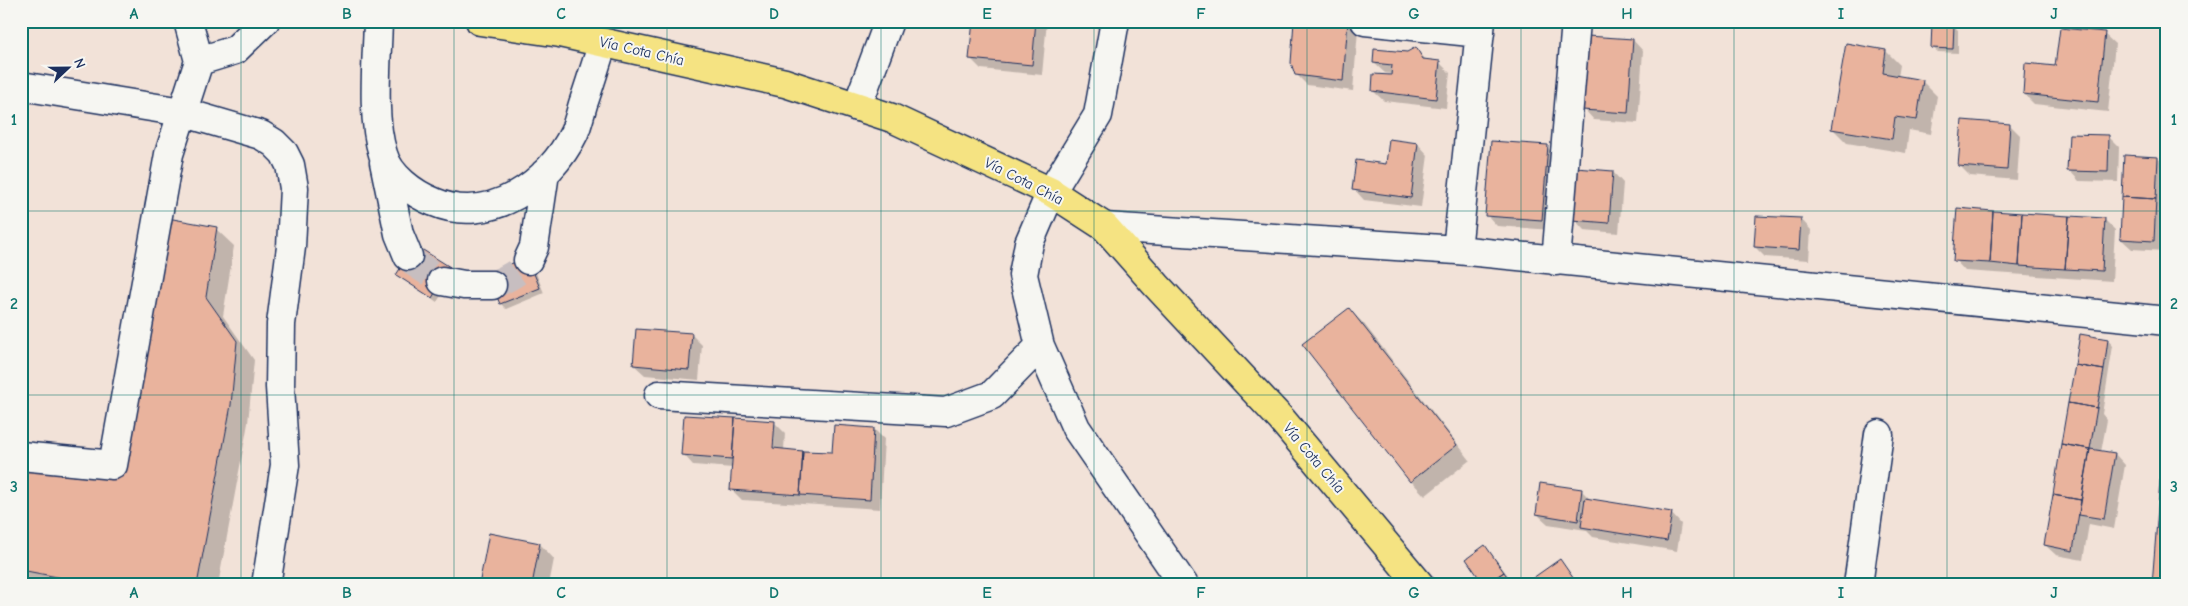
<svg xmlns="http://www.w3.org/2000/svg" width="2188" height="606" viewBox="0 0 2188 606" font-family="'Comic Neue',sans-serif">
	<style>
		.shadow { fill: #0003 }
		.building { fill: #e9b39d; stroke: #1b2f5e }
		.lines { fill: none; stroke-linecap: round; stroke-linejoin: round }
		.minor-tunnel { stroke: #c7bec0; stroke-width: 28; stroke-dasharray: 28 14; stroke-linecap: butt }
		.minor-casing { stroke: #1b2f5e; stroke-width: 31 }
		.major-casing { stroke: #1b2f5e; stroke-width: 31 }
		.minor { stroke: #f6f6f2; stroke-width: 28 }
		.major { stroke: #f5e382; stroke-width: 28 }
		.grid { fill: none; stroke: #0f766e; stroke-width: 1; stroke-opacity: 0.55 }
		.labels { text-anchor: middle; stroke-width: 4; stroke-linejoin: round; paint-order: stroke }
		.street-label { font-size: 15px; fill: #1b2f5e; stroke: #f6f6f2 }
		.neatline { fill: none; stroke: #0f766e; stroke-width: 2 }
		.grid-label { font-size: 16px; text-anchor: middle; font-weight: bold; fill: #0f766e }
	</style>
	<rect width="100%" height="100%" fill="#f2e2d8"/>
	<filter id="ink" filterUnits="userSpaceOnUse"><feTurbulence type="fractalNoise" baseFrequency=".02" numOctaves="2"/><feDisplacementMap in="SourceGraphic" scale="10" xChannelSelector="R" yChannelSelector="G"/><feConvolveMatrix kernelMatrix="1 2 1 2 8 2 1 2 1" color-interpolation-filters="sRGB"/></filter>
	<g filter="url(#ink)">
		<!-- shadow -->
		<path class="shadow" d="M974,21H1047L1042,75L981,69L971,59Z
			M1295,21H1349L1358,30L1353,91L1307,85L1296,74Z
			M1953,25L1958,30V53L1938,52L1932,47Z
			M2104,34L2115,44L2108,112L2034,104L2024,94L2057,67Z
			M1633,40L1643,51L1638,123L1594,120L1584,109Z
			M1416,49L1427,61L1439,62L1450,73L1446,108L1384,101L1373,91L1392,74L1385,73L1374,63L1407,54Z
			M1886,51L1900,65L1898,77L1922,81L1937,96L1931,134L1909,130L1906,153L1847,143L1833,129Z
			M2010,125L2020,135L2017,180L1970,176L1960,166Z
			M2108,136L2119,147L2118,182L2079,181L2069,170Z
			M1418,144L1428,155L1421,207L1364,200L1354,189Z
			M1547,147L1557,157L1552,230L1497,226L1487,215Z
			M2158,158L2167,168L2164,251L2132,249L2121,239Z
			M1613,172L1623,183L1619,233L1584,230L1574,219Z
			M1801,219L1811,230L1809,260L1765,257L1755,247Z
			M2105,220L2115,230L2112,281L1965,271L1955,260Z
			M216,229L234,246L223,316L254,360L248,423L218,585L21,584V443L120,462Z
			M415,247L455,273L437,302L398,275Z
			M532,263L544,293L506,309L501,304L488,275Z
			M1349,309L1364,324L1470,460L1425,496L1411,481Z
			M691,334L702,345L699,380L645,375L634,365Z
			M2108,340L2113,346L2102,414L2107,420L2101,452L2115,454L2125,465L2114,529L2089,524L2083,560L2056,555L2045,545Z
			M685,416L774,422L785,433L784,450L834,454L874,429L884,439L880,509L742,500L731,489L733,468L693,465L683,454Z
			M1581,490L1592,501L1671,513L1681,524L1677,551L1593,537L1586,530L1548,524L1537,514Z
			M490,534L540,544L554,559L549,585H480Z
			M1485,547L1490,552L1515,585H1486L1467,559Z
			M1560,561L1579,585H1525Z"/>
		<!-- building -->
		<path class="building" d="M973,21H1036L1032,65L969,59Z
			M1294,21H1348L1343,81L1295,75L1291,63Z
			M1932,22L1954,24L1953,49L1931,48Z
			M2060,28L2105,32L2098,102L2023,94L2025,63L2055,66Z
			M1587,36L1633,39L1628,113L1582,110Z
			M1846,43L1886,50L1883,73L1923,80L1917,120L1895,117L1892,139L1831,129Z
			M1416,47L1423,59L1440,61L1436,99L1372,91L1373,74L1391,75L1392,65L1373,63L1374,49L1407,52Z
			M1962,120L2010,124L2007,170L1958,166Z
			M2069,134L2109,135L2108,172L2067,171Z
			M1389,139L1418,143L1411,198L1352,190L1356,160L1386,164Z
			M1491,141L1548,145L1542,220L1485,216Z
			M2124,155L2158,157L2156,199L2122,197Z
			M1576,168L1613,171L1609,223L1572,220Z
			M2122,197L2156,199L2154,241L2120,239Z
			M1957,208L1993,211L1990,263L1953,261Z
			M1993,211L2022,213L2019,266L1990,263Z
			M2022,213L2069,216L2065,269L2019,266Z
			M1756,216L1801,218L1799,250L1754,247Z
			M2069,216L2105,218L2102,271L2065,269Z
			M162,217L217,227L206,297L237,341L231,405L197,585H99L21,570V442L119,461Z
			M415,245L450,267L432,298L396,275Z
			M527,257L540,288L500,304L487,274Z
			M1349,308L1457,445L1410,482L1302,344Z
			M636,329L692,333L689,370L633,365Z
			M2080,334L2108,339L2104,370L2075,365Z
			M2075,365L2104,370L2097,408L2068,403Z
			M2068,403L2097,408L2090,449L2061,444Z
			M684,415L735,418L732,459L681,455Z
			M735,418L775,421L773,448L803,451L800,495L730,490Z
			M834,425L874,428L870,500L800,495L803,451L832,452Z
			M2164,430H2167V585H2152Z
			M2061,444L2090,449L2081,500L2053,495Z
			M2090,449L2115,453L2104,519L2079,515Z
			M1540,483L1582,489L1578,521L1536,514Z
			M2053,495L2081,500L2073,551L2044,545Z
			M1585,498L1672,512L1667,541L1581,527Z
			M489,533L540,543L532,585H479Z
			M1485,545L1504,572L1484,585L1466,559Z
			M1560,559L1578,585H1523Z
			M1504,572L1513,585H1485Z"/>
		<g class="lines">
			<!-- minor-tunnel -->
			<path class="minor-tunnel" d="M408,256L416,264L442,281
				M492,285C506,279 519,274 528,260"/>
			<!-- minor casing -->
			<g class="minor-casing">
				<path id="minor" d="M378,21C377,61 371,117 383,154C389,176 414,194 434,202C490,226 550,183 574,133C578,124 580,114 583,104C590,84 596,63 603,43
					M1115,21L1098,115L1051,192L1029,243L1023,275L1040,346L1076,428L1184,585
					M1365,21L1480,33
					M199,61L235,50L265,21
					M21,86L182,112L261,135L274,143L284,153L290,165L294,188L291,247L281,324L280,387L285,465L266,585
					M857,107L889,21
					M384,162L399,234L408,256
					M1105,227L1457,250L1481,21
					M1457,250L2167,321
					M528,260L534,247L545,173
					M1556,261L1576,21
					M442,281L464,285H492
					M659,395L946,412L992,395L1040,346
					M21,456L113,465L169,154L199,61L188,21
					M1858,585L1879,434"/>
			</g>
			<!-- major casing -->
			<g class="major-casing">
				<path id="major" d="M480,21L560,33L785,83L892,118L1051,192L1105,227L1157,286L1282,420L1420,585"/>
			</g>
			<!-- minor -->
			<use href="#minor" class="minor"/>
			<!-- major -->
			<use href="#major" class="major"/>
		</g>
	</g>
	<!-- grid -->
	<path class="grid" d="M241,21V585M454,21V585M667,21V585M881,21V585M1094,21V585M1307,21V585M1521,21V585M1734,21V585M1947,21V585M21,211H2167M21,395H2167"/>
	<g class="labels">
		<!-- street labels -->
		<g class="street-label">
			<text transform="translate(642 51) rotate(13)" y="5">Vía Cota Chía</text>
			<text transform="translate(1024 181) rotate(27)" y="5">Vía Cota Chía</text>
			<text transform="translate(1314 458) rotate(50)" y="5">Vía Cota Chía</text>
		</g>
	</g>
	<!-- margin -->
	<rect width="2188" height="606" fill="none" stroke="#f6f6f2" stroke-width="55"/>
	<!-- north arrow -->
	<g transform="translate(68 68) rotate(68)" stroke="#f6f6f2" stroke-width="4" paint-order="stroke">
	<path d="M0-4L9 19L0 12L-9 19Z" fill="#1b2f5e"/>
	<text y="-8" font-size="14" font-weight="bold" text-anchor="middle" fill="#1b2f5e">N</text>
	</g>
	<rect x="28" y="28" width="2132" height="550" class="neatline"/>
	<g class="grid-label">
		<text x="134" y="19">A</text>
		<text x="347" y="19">B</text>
		<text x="561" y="19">C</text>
		<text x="774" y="19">D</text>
		<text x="987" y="19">E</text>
		<text x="1201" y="19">F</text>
		<text x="1414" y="19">G</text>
		<text x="1627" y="19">H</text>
		<text x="1841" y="19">I</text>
		<text x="2054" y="19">J</text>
		<text x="14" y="125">1</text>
		<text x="2174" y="125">1</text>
		<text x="14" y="309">2</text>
		<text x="2174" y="309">2</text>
		<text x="14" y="492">3</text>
		<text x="2174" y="492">3</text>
		<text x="134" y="598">A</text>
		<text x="347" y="598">B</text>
		<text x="561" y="598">C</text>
		<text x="774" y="598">D</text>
		<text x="987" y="598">E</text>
		<text x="1201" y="598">F</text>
		<text x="1414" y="598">G</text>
		<text x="1627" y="598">H</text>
		<text x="1841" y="598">I</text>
		<text x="2054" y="598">J</text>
	</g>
</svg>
